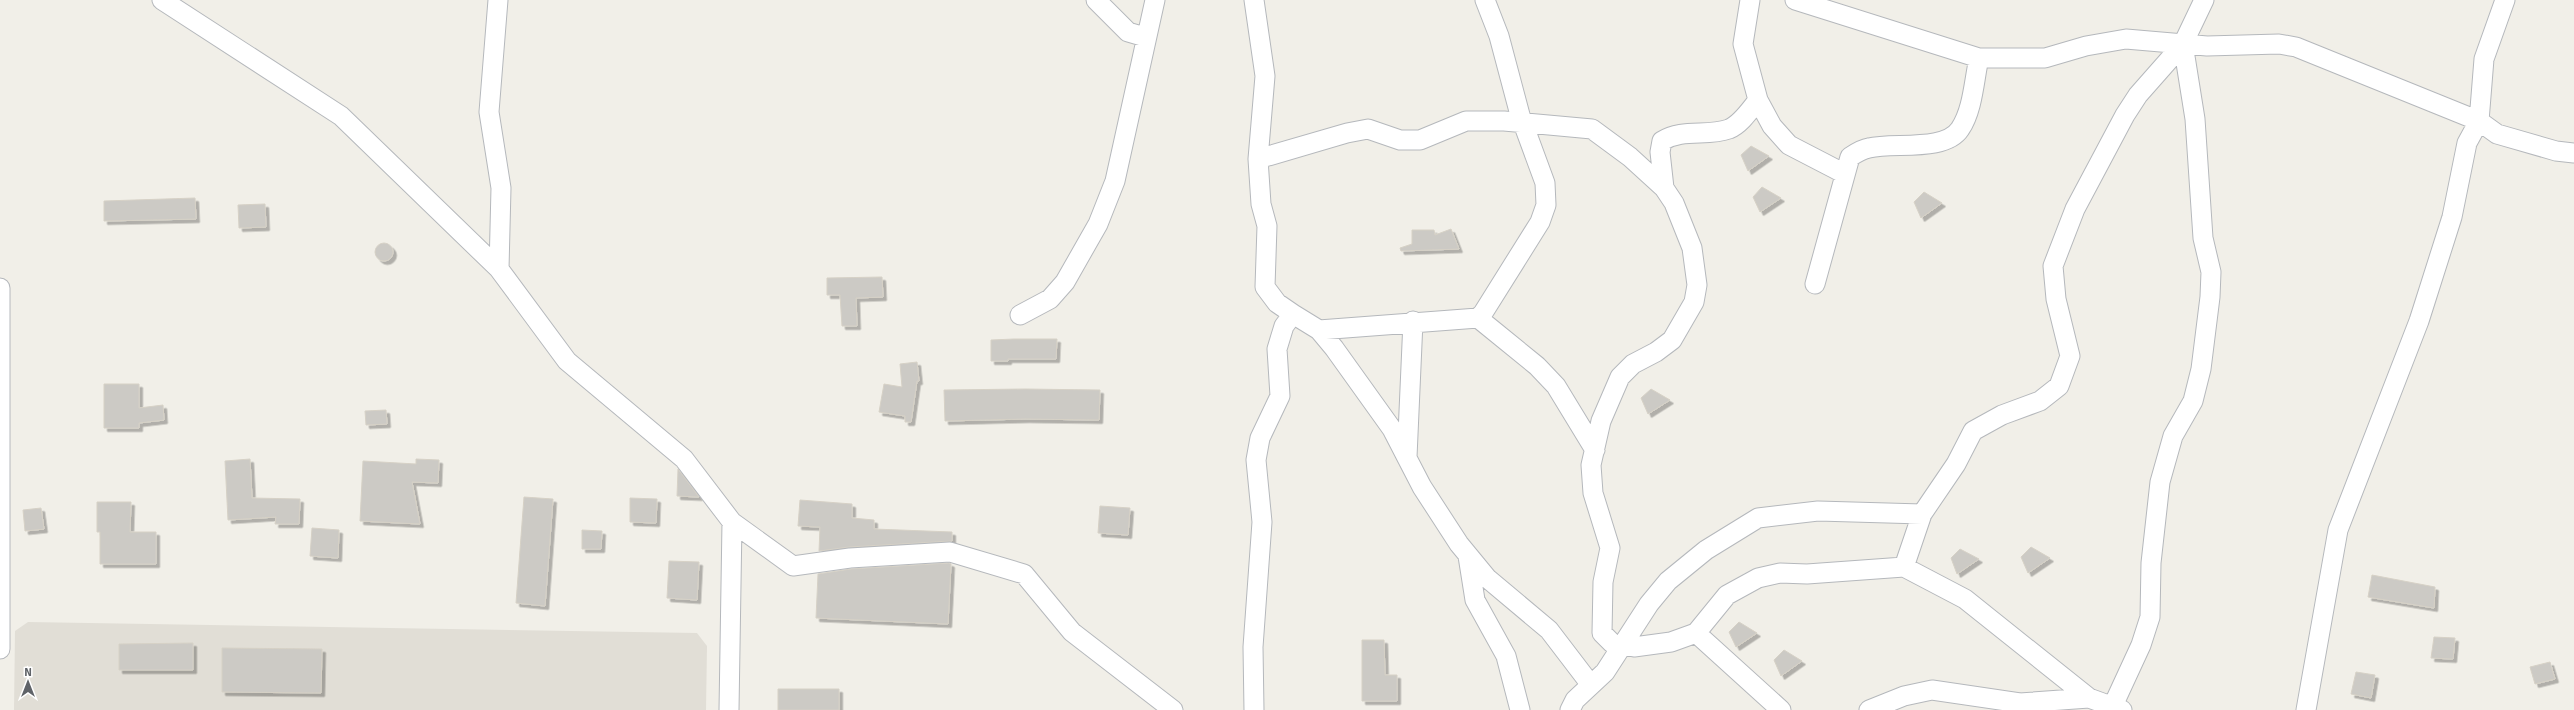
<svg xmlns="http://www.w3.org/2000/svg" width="2574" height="710" viewBox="0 0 2574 710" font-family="Signika,sans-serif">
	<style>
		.education { fill: #e1ded6 }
		.building { fill: #cccac5; stroke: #d6d1c6; filter: url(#shadow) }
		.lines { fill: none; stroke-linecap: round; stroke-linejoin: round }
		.street-casing { stroke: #b5b8bc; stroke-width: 21 }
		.street { stroke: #fff; stroke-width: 19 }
	</style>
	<defs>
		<filter id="shadow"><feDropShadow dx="3.5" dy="3.5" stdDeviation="0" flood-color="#0004"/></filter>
	</defs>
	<rect width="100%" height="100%" fill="#f1efe8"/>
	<!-- education -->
	<path class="education" d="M28,622L697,633L707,646L706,710H14L15,631Z"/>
	<!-- building -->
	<path class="building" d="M1751,146L1769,156L1748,171L1741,155Z
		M1762,187L1781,198L1760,212L1753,197Z
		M1924,192L1942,203L1921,218L1914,202Z
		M195,198L196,219L104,221V201Z
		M265,204L266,227L239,228L238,205Z
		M1451,229L1459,249L1401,251L1400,248L1412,244V230H1434L1435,235Z
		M375 252a9 9 0 1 1 18 0a9 9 0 1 1-18 0Z
		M882,277L883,297L856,298L857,326H842L840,295H827V278Z
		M1014,339H1057L1056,359H1008V361H991V340Z
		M917,362L919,381H917L911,422H905V416L879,412L884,384L902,387L900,364Z
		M104,384H139V408L163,405L164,420L139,423V428H104Z
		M1025,389L1100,390L1099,420L1026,419L945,421L944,390Z
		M1651,389L1670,400L1648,414L1641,398Z
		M386,410L387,424L366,425L365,411Z
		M250,459L252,498L300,499L299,524H275L276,517L228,520L225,461Z
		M416,459L439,460L438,483L412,482L420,524L360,521L363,461L416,464Z
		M678,469L699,497L677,496Z
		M524,497L553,499L545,606L516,603Z
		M630,498L657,499L656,523L630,522Z
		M800,500L852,504V518L874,520V529L952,532V541L849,547L819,551L820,527L798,526Z
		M97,502H131L130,532H156V564H100V532H97Z
		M1100,506L1130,508L1128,535L1098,533Z
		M41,508L44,529L25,531L23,510Z
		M312,528L339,530L338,558L310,556Z
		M582,530L602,531L601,549H582Z
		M2031,547L2050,558L2028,573L2021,557Z
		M1960,549L1979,559L1957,574L1951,558Z
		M669,561L699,562L697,600L667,598Z
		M949,563L951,564L948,624L816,618L818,574L851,569Z
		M2372,575L2435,587L2434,608L2368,597Z
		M1739,622L1757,633L1736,647L1729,632Z
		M2434,637L2455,638L2453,659L2431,658Z
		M1362,640H1384L1385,675H1397V701H1362Z
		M193,643V670H119V644Z
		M222,648L322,649L321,693L222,692Z
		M1784,650L1802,661L1781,676L1774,660Z
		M2550,662L2555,679L2535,684L2530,667Z
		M2356,672L2375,675L2371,698L2351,694Z
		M778,689H839V710H778Z"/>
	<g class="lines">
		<!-- street casing -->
		<g class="street-casing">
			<path id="street" d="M162,0L341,116L499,269
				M498,0L489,112L501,188L499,269L567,361L684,459L732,522L793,566L850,558L950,552L1024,574L1072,632L1173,710
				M1096,0L1128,32L1145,37
				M1254,0L1265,76L1258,159L1261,204L1267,226L1265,287L1277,303L1293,314L1284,326L1277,349L1280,396L1260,438L1256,460L1262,522L1253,647L1254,710
				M1750,0L1743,44L1758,100L1772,126L1789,145L1845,174
				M1795,0L1979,58H2045L2086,46L2126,39L2207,46L2279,44L2296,47L2479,121L2497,134L2556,151L2574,153
				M1758,100C1750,110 1741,124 1729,129C1707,137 1683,128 1662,141L1660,152L1664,188L1674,203L1692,248L1697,285L1694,302L1672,340L1656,352L1633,364L1620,377L1601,421L1591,465L1593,493L1610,548L1603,582L1602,633L1612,643L1634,647L1671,642L1696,633L1727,595L1758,578L1780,573L1807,574L1904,567L1965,599L2089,698L2122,710
				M1258,159L1347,133L1368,129L1400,140H1420L1466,121H1504L1592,129L1630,157L1664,188
				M1815,284L1850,157C1856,153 1862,149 1869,148C1894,142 1945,152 1960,129C1973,110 1974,80 1979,58
				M0,288V649
				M1293,314L1319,330L1334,348L1392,429L1422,487L1459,544L1487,578L1549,630L1591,685
				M1020,315L1050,299L1065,282L1098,224L1115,181L1155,0
				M1478,318L1537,366L1556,386L1595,450
				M1319,330L1478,318L1483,313L1540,222L1546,205L1545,183L1520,115L1499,36L1485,0
				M1407,457L1413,321
				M1468,556L1475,600L1506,656L1520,710
				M1904,567L1922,514L1956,464L1973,431L2002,415L2040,401L2059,386L2070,356L2056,299L2053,266L2075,209L2125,115L2138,95L2183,44L2204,0
				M1696,633L1781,710
				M729,710L732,522
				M1570,710L1575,700L1605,672L1649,604L1668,581L1706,550L1758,518L1818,511L1922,514
				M1869,710L1904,696L1932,690L2020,703L2089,698
				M2111,710L2141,645L2150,617L2151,563L2160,482L2173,436L2193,401L2201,369L2210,297L2211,272L2203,238L2195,119L2183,44
				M2306,710L2338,530L2419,321L2452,217L2467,143L2479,121L2484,59L2505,0"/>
		</g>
		<!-- street -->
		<use href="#street" class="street"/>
	</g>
	<!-- north arrow -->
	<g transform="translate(28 682)" stroke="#ffffff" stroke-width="3" paint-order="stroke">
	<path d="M0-3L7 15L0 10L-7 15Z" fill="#5f6368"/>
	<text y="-6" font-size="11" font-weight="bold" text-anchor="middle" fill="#5f6368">N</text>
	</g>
</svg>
